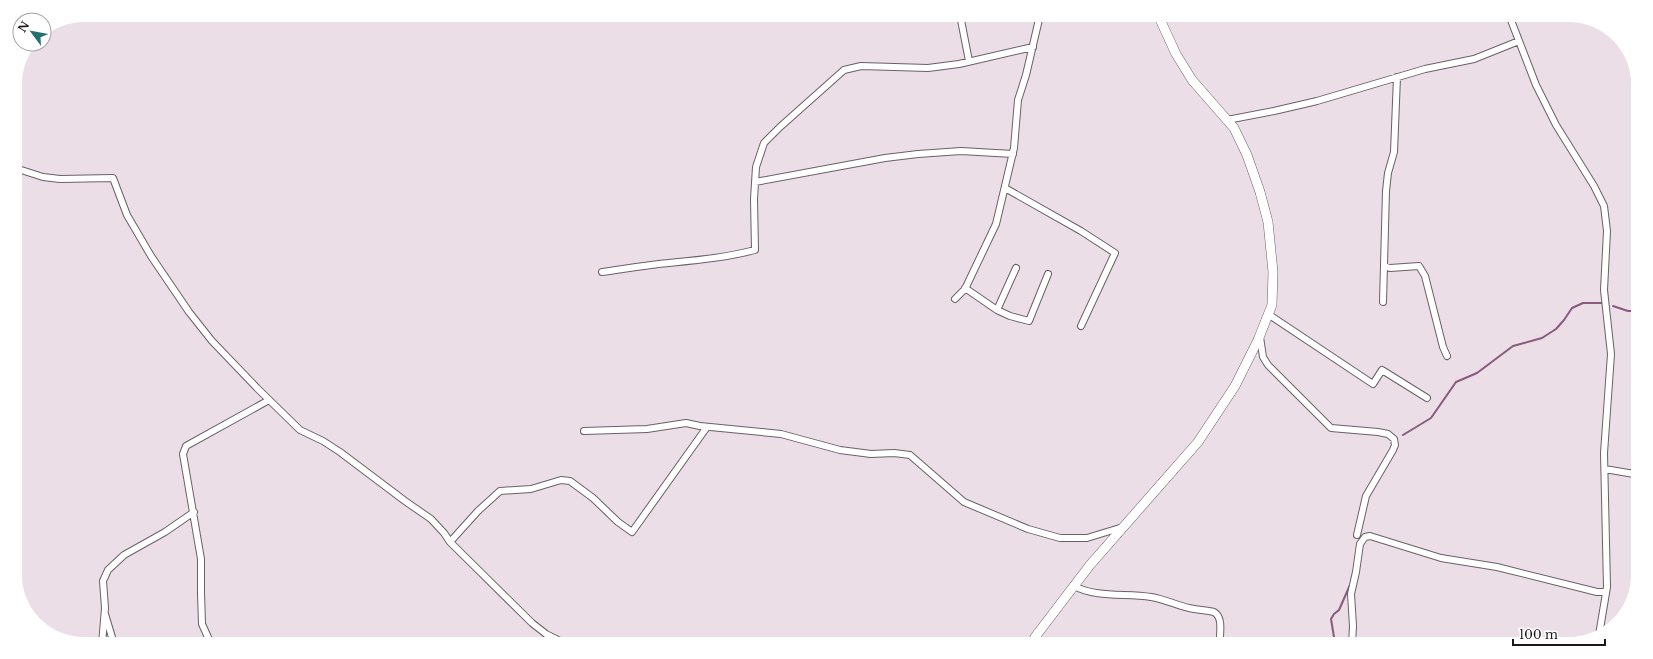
<svg xmlns="http://www.w3.org/2000/svg" width="1653" height="659" viewBox="0 0 1653 659" font-family="'Libre Baskerville',serif">
	<style>
		.lines { fill: none; stroke-linecap: round; stroke-linejoin: round }
		.stream { stroke: #895a7d; stroke-width: 2 }
		.street-casing { stroke: #6b6067; stroke-width: 8 }
		.secondary-casing { stroke: #6b6067; stroke-width: 10 }
		.street { stroke: #fff; stroke-width: 6 }
		.secondary { stroke: #fff; stroke-width: 9 }
	</style>
	<rect width="100%" height="100%" fill="#ebdee7"/>
	<g class="lines">
		<!-- stream -->
		<path class="stream" d="M1613,306L1628,311H1636
			M1403,435L1431,418L1456,382L1477,373L1513,346L1542,338L1556,329L1564,320L1572,308L1583,303H1603
			M1328,644L1334,637L1331,619L1334,614L1339,610L1350,585"/>
		<!-- street casing -->
		<g class="street-casing">
			<path id="street" d="M960,15L969,61
				M1509,15L1536,85L1556,125L1594,186L1604,206L1607,231L1604,290L1611,354L1604,453L1607,587L1599,635
				M1227,120L1274,111L1317,101L1425,69L1474,59L1519,41
				M15,168L43,177L60,179L113,178L127,215L151,256L189,312L212,341L257,388L300,430L323,441L340,452L405,501L431,519L444,533L450,542L532,623L546,634L566,644
				M755,182L885,158L918,154L961,151L1013,154
				M1005,188L1081,231L1115,253L1081,326
				M1384,266L1390,268L1419,266L1425,276L1443,347L1447,356
				M602,272C618,270 634,267 651,265C686,261 720,259 755,250L754,199L756,167L764,143L780,127L844,70L861,66L928,68L959,64L1033,47
				M965,288L997,310L1010,316L1029,321L1048,274
				M955,299L965,289L996,224L1014,148L1018,100L1026,75L1040,15
				M1383,302L1386,191L1388,173L1394,152L1397,77
				M997,310L1016,268
				M1268,314L1373,384L1382,370L1427,398
				M1260,337L1263,357L1268,365L1331,428L1378,432L1388,434L1394,439L1395,445L1393,450L1366,496L1357,535
				M584,431L647,429L686,423L700,426L781,434L840,450L871,454L894,453L910,455L964,502L1028,529L1060,538H1087L1123,527
				M1605,469L1634,474
				M450,542L478,511L500,491L531,489L561,480L570,481L593,498L618,522L632,532L707,427
				M1074,586C1097,598 1125,593 1151,597C1164,599 1176,605 1189,608C1198,610 1206,610 1214,612C1224,618 1219,634 1220,644
				M105,614L114,644
				M102,644L105,608L103,581L108,570L124,555L165,532L194,512
				M211,644L202,624L201,593V559L183,454L186,446L269,400
				M1352,644L1353,626L1351,594L1356,572L1360,544L1365,537L1370,536L1441,558L1497,567L1597,592H1606"/>
		</g>
		<!-- secondary casing -->
		<g class="secondary-casing">
			<path id="secondary" d="M1032,644L1035,637L1090,565L1198,442L1235,386L1258,340L1272,305L1273,272L1268,222L1260,192L1247,155L1234,128L1192,80L1176,54L1158,15"/>
		</g>
		<!-- street -->
		<use href="#street" class="street"/>
		<!-- secondary -->
		<use href="#secondary" class="secondary"/>
	</g>
	<!-- crop -->
	<path d="M0 0H1653V659H0ZM84 22H1569A62 62 0 0 1 1631 84V575A62 62 0 0 1 1569 637H84A62 62 0 0 1 22 575V84A62 62 0 0 1 84 22Z" fill="#fff" fill-rule="evenodd"/>
	<!-- north arrow -->
	<g transform="translate(32 32) rotate(302)"><circle r="19" fill="#ffffff" stroke="#a4a2a3"/>
	<path d="M0-3L7 15L0 10L-7 15Z" fill="#246f70"/>
	<text y="-6" font-size="11" font-weight="bold" text-anchor="middle" fill="#1b171a">N</text>
	</g>
	<!-- scale -->
	<path d="M1513 639v6h92v-6" fill="none" stroke="#1b171a" stroke-width="2"/>
	<text x="1519" y="639" font-size="12" fill="#1b171a" stroke="#ffffff" stroke-width="3" paint-order="stroke">100 m</text>
</svg>
